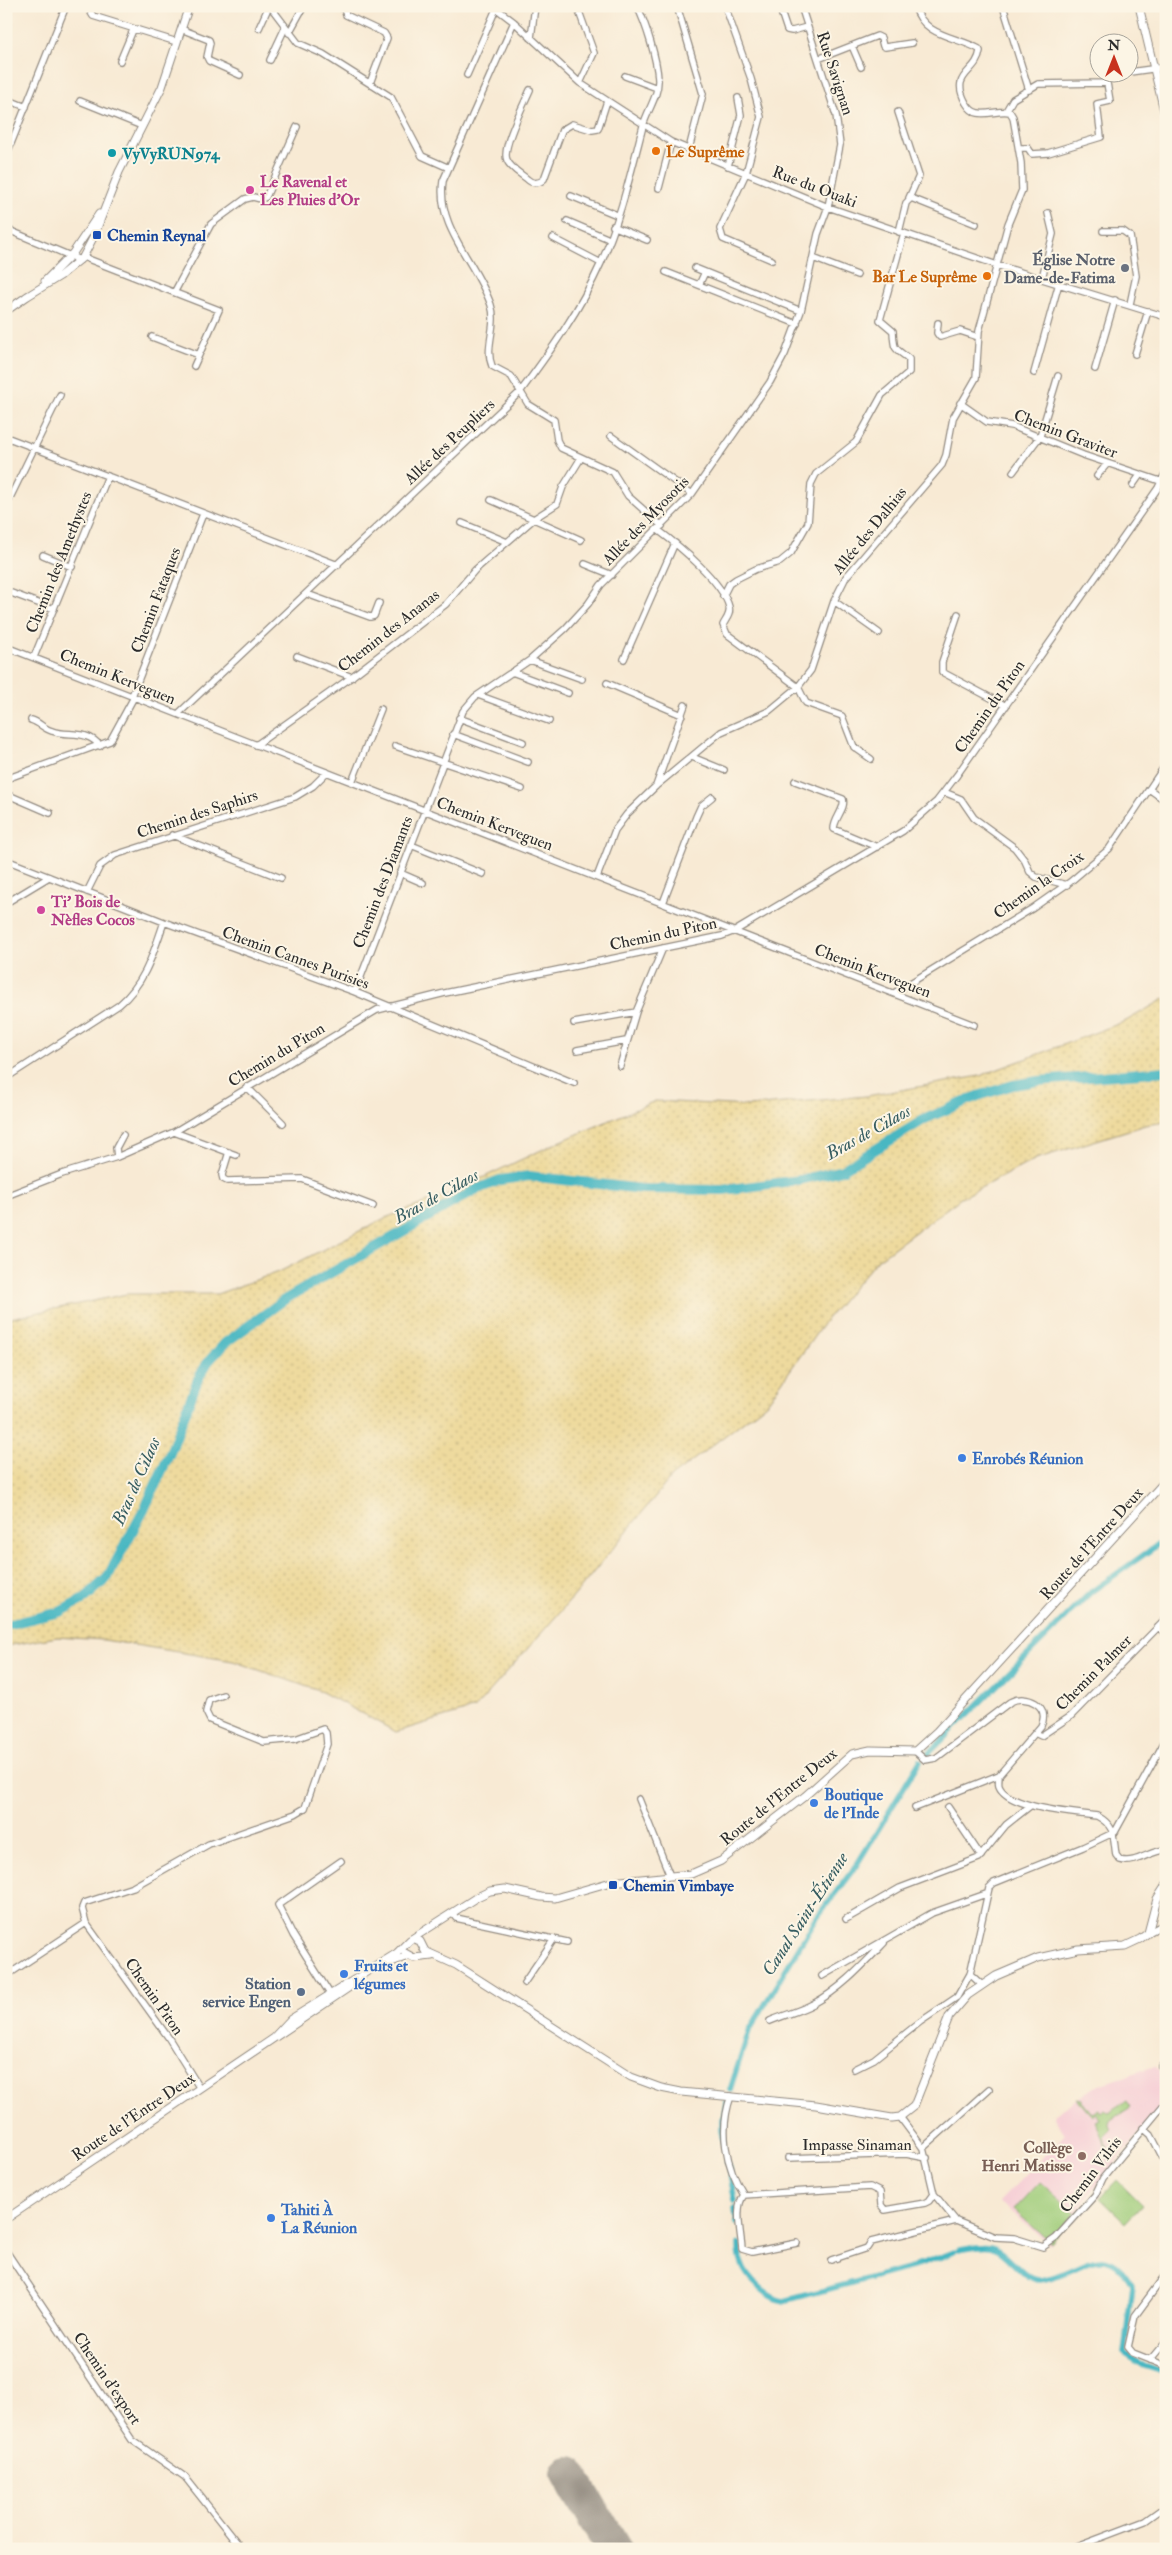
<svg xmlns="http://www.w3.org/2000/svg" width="1172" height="2555" viewBox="0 0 1172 2555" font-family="'IM FELL Double Pica',serif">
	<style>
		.built { fill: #f6cfd6 }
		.grass { fill: #9fcc79; stroke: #657c52 }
		.sand { fill: url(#sand-dots); stroke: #8c8264 }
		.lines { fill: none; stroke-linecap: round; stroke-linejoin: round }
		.canal { stroke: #48b7c2; stroke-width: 5.5 }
		.river { stroke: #48b7c2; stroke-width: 10 }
		.runway { stroke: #928a80; stroke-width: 36 }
		.minor-casing { stroke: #928a80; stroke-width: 8 }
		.major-casing { stroke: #928a80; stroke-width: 9 }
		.minor { stroke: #fff; stroke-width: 5.5 }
		.major { stroke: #fff; stroke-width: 7 }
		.food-dot { fill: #e8710a; stroke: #fcf5e5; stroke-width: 2 }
		.culture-dot { fill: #0f9aa8; stroke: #fcf5e5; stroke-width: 2 }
		.hotel-dot { fill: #d1479c; stroke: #fcf5e5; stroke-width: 2 }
		.transit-dot { fill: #1a4fb4; stroke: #fcf5e5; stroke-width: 2 }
		.worship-dot { fill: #6b7280; stroke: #fcf5e5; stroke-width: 2 }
		.shop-dot { fill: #3f7fe0; stroke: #fcf5e5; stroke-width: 2 }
		.service-dot { fill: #5c6f8a; stroke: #fcf5e5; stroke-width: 2 }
		.education-dot { fill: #8d6e63; stroke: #fcf5e5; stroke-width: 2 }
		.labels { text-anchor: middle; stroke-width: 4; stroke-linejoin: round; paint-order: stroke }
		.street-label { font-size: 16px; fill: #2b2b2b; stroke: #fcf5e5 }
		.food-label { font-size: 16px; font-weight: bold; fill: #c56008; stroke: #fcf5e5; text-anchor: start }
		.culture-label { font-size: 16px; font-weight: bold; fill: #0d838f; stroke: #fcf5e5; text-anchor: start }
		.hotel-label { font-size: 16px; font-weight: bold; fill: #b23c85; stroke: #fcf5e5; text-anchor: start }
		.transit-label { font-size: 16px; font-weight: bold; fill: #164399; stroke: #fcf5e5; text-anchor: start }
		.worship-label { font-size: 16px; font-weight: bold; fill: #5b616d; stroke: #fcf5e5; text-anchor: end }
		.shop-label { font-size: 16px; font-weight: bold; fill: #366cbe; stroke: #fcf5e5; text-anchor: start }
		.service-label { font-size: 16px; font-weight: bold; fill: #4e5e75; stroke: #fcf5e5; text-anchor: end }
		.education-label { font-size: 16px; font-weight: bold; fill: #785e54; stroke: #fcf5e5; text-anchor: end }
		.water-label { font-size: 18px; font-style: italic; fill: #355c60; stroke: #fcf5e5 }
	</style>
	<defs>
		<pattern id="sand-dots" width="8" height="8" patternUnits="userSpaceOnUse" patternTransform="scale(1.25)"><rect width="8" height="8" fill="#eeda9e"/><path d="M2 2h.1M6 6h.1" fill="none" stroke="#cb8" stroke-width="1.8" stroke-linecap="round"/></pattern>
	</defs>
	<rect width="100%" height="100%" fill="#fcf5e5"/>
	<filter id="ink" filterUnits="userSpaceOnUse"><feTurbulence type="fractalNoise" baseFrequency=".02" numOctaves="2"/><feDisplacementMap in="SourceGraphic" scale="10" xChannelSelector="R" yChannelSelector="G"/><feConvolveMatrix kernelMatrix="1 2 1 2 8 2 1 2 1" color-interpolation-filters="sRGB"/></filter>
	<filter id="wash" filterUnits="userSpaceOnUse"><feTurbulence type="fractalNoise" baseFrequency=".0096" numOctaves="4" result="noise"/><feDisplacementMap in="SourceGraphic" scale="20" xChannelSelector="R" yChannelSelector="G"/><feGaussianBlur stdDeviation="1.12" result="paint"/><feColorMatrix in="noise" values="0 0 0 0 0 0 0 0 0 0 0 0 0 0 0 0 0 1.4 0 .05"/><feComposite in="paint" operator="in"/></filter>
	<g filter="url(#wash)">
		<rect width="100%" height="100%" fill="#f8ead4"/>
		<!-- built -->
		<path class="built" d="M1155,2066L1166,2080V2101L1049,2244L999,2202L1065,2134L1053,2115L1094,2087Z"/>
		<!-- grass -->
		<path class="grass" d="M1076,2098L1082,2099V2102L1092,2113L1099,2109L1100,2112L1104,2110L1108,2113L1127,2101L1131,2107L1109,2121L1112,2130L1105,2137L1109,2154L1112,2155L1110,2162L1103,2137L1096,2121L1100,2119L1096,2113L1092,2116Z
			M1117,2180L1142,2205L1126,2223L1100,2198Z
			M1040,2182L1075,2213L1050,2242L1014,2210Z"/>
		<!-- sand -->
		<path class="sand" d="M1166,998V1122L1145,1125L1036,1159L961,1198L876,1261L826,1320L766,1404L671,1477L575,1595L475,1708L396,1732L322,1692L233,1661L104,1640L57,1637L6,1646V1319L127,1294H217L281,1271L385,1218L444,1196L552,1145L655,1101L749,1106L867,1096L980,1076L1126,1021Z"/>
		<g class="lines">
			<!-- canal -->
			<path class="canal" d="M927,1755L1091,1592L1166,1539
				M730,2090L749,2031L817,1917L856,1866L920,1761
				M723,2142L721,2130L726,2104
				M727,2161L735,2200
				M735,2208L737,2222
				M739,2244C739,2250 739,2258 742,2264C746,2278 769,2299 784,2301L923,2264L954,2252
				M959,2250C969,2249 980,2245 990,2247C1008,2251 1022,2281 1040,2280C1075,2277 1106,2233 1132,2286L1124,2353L1144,2366L1166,2373"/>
			<!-- river -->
			<path class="river" d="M6,1625L60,1612L84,1599L107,1578L144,1510L170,1453L198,1379L208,1362L225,1343L284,1300L475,1190L500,1180L529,1176L642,1189L723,1190L800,1180L842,1170L925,1119L978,1096L1013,1085L1038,1081L1166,1071"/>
			<!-- runway -->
			<path class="runway" d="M569,2474L614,2549"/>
		</g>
	</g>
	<g filter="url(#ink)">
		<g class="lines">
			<!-- minor casing -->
			<g class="minor-casing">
				<path id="minor" d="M91,6L90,11L93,16L177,42
					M270,6L298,43L323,54L391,97L422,156L449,168
					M343,6L346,15L384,33L387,38L370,83
					M493,6L514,22L580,83L671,142L828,207L997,265L1166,317
					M577,6L594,53L580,83
					M677,6L703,94L689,149
					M725,6L751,79L761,117L746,173L720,229L723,239L772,260
					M779,6L787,30L792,31L807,27
					M1003,6L1029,90
					M514,22L443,181C436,228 477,263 491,305C498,325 484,347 492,366L511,376L528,404L554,420L557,440L561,448L613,472L628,496L662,526
					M259,28L269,6
					M181,29L209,40L210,43L207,57L209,61L240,75
					M289,33L304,6
					M531,38L535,6
					M852,46L861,67
					M818,59L877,36L881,38L883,46L885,47L912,43
					M270,60L285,28
					M120,61L133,30
					M1130,72L1166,67
					M467,75L496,9
					M625,76L657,88
					M530,90C524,104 501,148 507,160C510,168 521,174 527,179C532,184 539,184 544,179L562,130L572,124L592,130L598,129L607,101
					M6,99L26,107
					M80,101L142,126
					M1006,111L1013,99L1038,84L1107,83V75L1127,72
					M898,112L919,176L909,198
					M1019,148H1028L1032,154L1048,153L1101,137L1097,104L1110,101L1107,83
					M6,156L66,6
					M728,166L741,115L738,98
					M659,188L671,142
					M571,196L617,215
					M567,221L609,239
					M613,226L647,240
					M6,229L80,260
					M1103,231H1123L1130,236L1136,276L1130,304
					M899,232L906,203L911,198L976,224
					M553,238L601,263
					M83,257L219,310L194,366
					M813,258L857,275
					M695,268L801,311
					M666,272L797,324
					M1042,278L1053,234L1048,213
					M699,285L705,272
					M175,291L211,224L245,199L253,197L261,199L266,197L297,127
					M938,323L937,333L940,337L960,331L978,337
					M152,337L199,355
					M1135,354L1148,311
					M1095,369L1115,300
					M1034,373L1059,283
					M960,403L987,422L1012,426L1083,455L1166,483
					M611,436L692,494
					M6,437L338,565
					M1013,472L1040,436L1058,376
					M1097,476L1107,464
					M1133,485L1140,475
					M491,500L581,540
					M6,506L60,395
					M462,523L507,542
					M658,530C678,545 723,582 729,607C731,614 726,619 723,625L727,634L798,687L806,703L842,716L854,747L871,759
					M43,555L72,567
					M585,564L612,575
					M6,591L54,609
					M307,594L370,617L374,616L379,603
					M723,596L729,584L736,579L756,569L780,562L791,553L808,523L811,484L816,474L856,442L882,395L909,372V359C894,347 894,351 893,331L880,320L904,233
					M834,601L879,633
					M958,614L942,662V672L1006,706
					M6,647L974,1025
					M297,656L352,677
					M34,657L108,476
					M624,659L675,543
					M530,660L582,679
					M512,672L568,693
					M607,683L682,715
					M478,695L549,721
					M132,696L203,514
					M178,714L520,392C550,352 580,310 601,263C620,220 631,172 643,126C647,111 659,95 658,79C657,59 646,24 637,6
					M459,718L523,742
					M31,720C39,722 44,729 52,731C68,737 87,729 100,746
					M453,734L528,762
					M256,745L346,681L446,604L475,570L535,518L557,504L563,487L581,458
					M395,746L522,789
					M692,757L724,770
					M6,779L110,741L134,697
					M795,781L843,799C846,809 834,818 834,829L877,847
					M352,782L381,709
					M656,786L685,705
					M1149,789L1166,801
					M944,792L961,799L974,818L1015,848L1025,861L1030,872L1036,877L1067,885
					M6,794L50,813
					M172,835L281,878
					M411,845L483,874
					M6,860L164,922L355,992L574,1083
					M400,873L423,883
					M597,877L615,830L627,814L656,786L721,732L769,711L798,687L811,670L834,601L846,577L942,465L946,455L953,418L976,378L979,331L1008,224L1022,190L1021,163L1013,117L1010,112C999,110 988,115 978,113C972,112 969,108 966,103C949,73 977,74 980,51L979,49C956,36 923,37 915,6
					M87,892L100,866L115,855L295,797L313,786L327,772
					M6,903L49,877
					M663,903L696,817L701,806L712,797
					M355,992L463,711L475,697L530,660L565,629L588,604L601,585L692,494L770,382L785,354L801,311L818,234L828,207L840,145L836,115L801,6
					M894,993L1033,908L1070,882L1109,849L1166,764
					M574,1023L636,1012
					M577,1050L626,1041
					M620,1066L636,1012L663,948
					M6,1078L119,1005C145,983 153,954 164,922
					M247,1087L283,1123
					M174,1132L236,1155
					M229,1152L222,1175L223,1179L227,1181L302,1179L373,1206
					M117,1157L116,1148L123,1135
					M6,1196L62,1174L117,1157L174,1132L377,1010L445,993L722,936L735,931L903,831L937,801L957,775L1158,488L1166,472
					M1158,1627L1166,1634
					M1035,1733L1041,1736L1071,1716L1166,1619
					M915,1751L925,1760L936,1758L1010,1702C1027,1693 1051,1706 1041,1726L999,1775C999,1779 998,1783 999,1786C1008,1809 1077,1813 1097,1816C1116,1826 1113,1837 1116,1855L1120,1860C1136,1865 1150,1850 1166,1850
					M639,1799L670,1876
					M948,1807L981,1856
					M915,1808L999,1775
					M452,1913L456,1918L567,1942
					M846,1919L900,1888L979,1858L1006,1825L1030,1806
					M1148,1933L1166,1923
					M6,1976L86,1923
					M822,1976L932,1913L986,1894
					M524,1983L554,1939
					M982,1985L970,1974L989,1888L994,1883L1083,1847L1115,1832L1166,1739
					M330,1994L293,1935L278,1905L341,1861
					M770,2021C784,2015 800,2011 813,2004C841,1989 862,1966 884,1943
					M1166,2060L1161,2066L1166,2073
					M854,2069L874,2059L920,2022L957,1997L970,1974
					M199,2087L168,2037L86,1923L82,1908L84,1903L133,1887L209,1844L295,1814L305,1808L327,1744L326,1733L323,1729L295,1739L264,1742L210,1720L206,1712L209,1700L223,1695
					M731,2096C719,2129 725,2166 744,2195
					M900,2117L923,2148L934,2194L956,2221L995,2237L1014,2238L1043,2247L1056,2238L1095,2195L1103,2178L1166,2102
					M1143,2128L1151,2135L1166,2164
					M923,2148L989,2089
					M788,2158L906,2154L927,2158
					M744,2195L870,2187L880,2192L881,2205L885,2210L925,2203L929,2201L934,2194
					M744,2195C734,2207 741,2233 742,2249L752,2252L797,2243
					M6,2251L132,2440L185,2477L242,2549
					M831,2260L867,2248L871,2242L956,2221
					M1166,2274L1135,2316L1128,2347L1133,2353L1166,2366
					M1150,2360L1166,2341
					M1071,2549L1145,2521L1166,2506"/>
			</g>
			<!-- major casing -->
			<g class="major-casing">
				<path id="major" d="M1139,6L1166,119
					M45,281L73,253L99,214
					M26,297L60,276L83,257L94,236L119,172L162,87L189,6
					M6,311L29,295
					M413,1939L420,1941L425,1951L456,1965L631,2077L661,2088L681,2092L816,2105L892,2118L900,2117L914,2106L949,2017L968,1995L996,1976L1038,1958L1078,1949L1125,1946L1140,1939L1148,1933L1157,1899L1166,1885
					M405,1953L414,1958L432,1956
					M386,1964L408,1956
					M276,2035L291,2019L397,1953L410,1940L477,1897L490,1891L505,1889L541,1897L555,1898L611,1882L691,1874L721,1861L805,1796L852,1754L870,1750L915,1751L937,1731L1166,1480
					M6,2219L354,1984"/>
			</g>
			<!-- minor -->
			<use href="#minor" class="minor"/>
			<!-- major -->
			<use href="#major" class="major"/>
		</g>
	</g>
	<!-- markers -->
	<g class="food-dot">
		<circle cx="656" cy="151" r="5"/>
		<circle cx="987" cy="276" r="5"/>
	</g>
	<circle class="culture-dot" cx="112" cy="153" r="5"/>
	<g class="hotel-dot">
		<circle cx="250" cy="190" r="5"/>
		<circle cx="41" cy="910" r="5"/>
	</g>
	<g class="transit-dot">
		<rect x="92" y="230" width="10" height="10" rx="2.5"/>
		<rect x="608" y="1880" width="10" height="10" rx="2.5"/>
	</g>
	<circle class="worship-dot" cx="1125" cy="268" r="5"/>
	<g class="shop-dot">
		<circle cx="962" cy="1458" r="5"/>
		<circle cx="814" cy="1803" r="5"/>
		<circle cx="344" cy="1974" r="5"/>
		<circle cx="271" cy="2218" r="5"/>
	</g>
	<circle class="service-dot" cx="301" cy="1992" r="5"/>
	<circle class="education-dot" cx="1082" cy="2156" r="5"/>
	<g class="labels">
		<!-- street labels -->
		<g class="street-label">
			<text transform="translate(836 73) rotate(72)" y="6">Rue Savignan</text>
			<text transform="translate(815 186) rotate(21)" y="6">Rue du Ouaki</text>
			<text transform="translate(1066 433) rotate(21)" y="6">Chemin Graviter</text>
			<text transform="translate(449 441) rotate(-43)" y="6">Allée des Peupliers</text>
			<text transform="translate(645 520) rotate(-46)" y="6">Allée des Myosotis</text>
			<text transform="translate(869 530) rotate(-51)" y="6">Allée des Dalhias</text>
			<text transform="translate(58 562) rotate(-68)" y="6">Chemin des Amethystes</text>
			<text transform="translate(155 600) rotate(-69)" y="6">Chemin Fataques</text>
			<text transform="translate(388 630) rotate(-38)" y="6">Chemin des Ananas</text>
			<text transform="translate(118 676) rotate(22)" y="6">Chemin Kerveguen</text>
			<text transform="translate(989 706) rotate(-55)" y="6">Chemin du Piton</text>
			<text transform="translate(197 813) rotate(-18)" y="6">Chemin des Saphirs</text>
			<text transform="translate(495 823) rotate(21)" y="6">Chemin Kerveguen</text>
			<text transform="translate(382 882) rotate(-69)" y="6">Chemin des Diamants</text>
			<text transform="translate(1038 884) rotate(-35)" y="6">Chemin la Croix</text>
			<text transform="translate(663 933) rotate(-12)" y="6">Chemin du Piton</text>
			<text transform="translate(296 957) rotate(20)" y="6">Chemin Cannes Purisies</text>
			<text transform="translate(873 970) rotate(21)" y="6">Chemin Kerveguen</text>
			<text transform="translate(276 1054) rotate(-31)" y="6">Chemin du Piton</text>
			<text transform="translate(1091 1543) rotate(-48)" y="6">Route de l'Entre Deux</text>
			<text transform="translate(1093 1672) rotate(-45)" y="6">Chemin Palmer</text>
			<text transform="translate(778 1796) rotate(-39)" y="6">Route de l'Entre Deux</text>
			<text transform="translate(155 1996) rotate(55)" y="6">Chemin Piton</text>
			<text transform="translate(133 2116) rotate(-34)" y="6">Route de l'Entre Deux</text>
			<text x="857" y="2150">Impasse Sinaman</text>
			<text transform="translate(1090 2174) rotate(-53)" y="6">Chemin Vilris</text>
			<text transform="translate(108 2378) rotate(56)" y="6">Chemin d'export</text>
		</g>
		<!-- food labels -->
		<g class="food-label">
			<text x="666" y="157">Le Suprême</text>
			<text x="977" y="282" text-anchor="end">Bar Le Suprême</text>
		</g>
		<!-- culture labels -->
		<g class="culture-label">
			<text x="122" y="159">VyVyRUN974</text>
		</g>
		<!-- hotel labels -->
		<g class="hotel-label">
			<text x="260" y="187">Le Ravenal et<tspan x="260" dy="18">Les Pluies d'Or</tspan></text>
			<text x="51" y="907">Ti' Bois de<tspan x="51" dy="18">Nèfles Cocos</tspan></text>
		</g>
		<!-- transit labels -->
		<g class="transit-label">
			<text x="107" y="241">Chemin Reynal</text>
			<text x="623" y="1891">Chemin Vimbaye</text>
		</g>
		<!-- worship labels -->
		<g class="worship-label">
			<text x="1115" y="265">Église Notre<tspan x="1115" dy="18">Dame-de-Fatima</tspan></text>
		</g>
		<!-- shop labels -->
		<g class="shop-label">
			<text x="972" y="1464">Enrobés Réunion</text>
			<text x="824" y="1800">Boutique<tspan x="824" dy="18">de l'Inde</tspan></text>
			<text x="354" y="1971">Fruits et<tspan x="354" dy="18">légumes</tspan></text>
			<text x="281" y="2215">Tahiti À<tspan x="281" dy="18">La Réunion</tspan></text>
		</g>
		<!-- service labels -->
		<g class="service-label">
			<text x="291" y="1989">Station<tspan x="291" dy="18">service Engen</tspan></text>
		</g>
		<!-- education labels -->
		<g class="education-label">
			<text x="1072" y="2153">Collège<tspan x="1072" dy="18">Henri Matisse</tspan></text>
		</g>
		<!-- water labels -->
		<g class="water-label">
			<text transform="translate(868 1132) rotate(-29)" y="6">Bras de Cilaos</text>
			<text transform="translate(436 1196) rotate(-29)" y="6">Bras de Cilaos</text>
			<text transform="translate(136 1481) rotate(-66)" y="6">Bras de Cilaos</text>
			<text transform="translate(805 1914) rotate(-57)" y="6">Canal Saint-Étienne</text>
		</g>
	</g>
	<!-- margin -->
	<rect width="1172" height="2555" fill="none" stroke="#fcf5e5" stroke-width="25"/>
	<!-- north arrow -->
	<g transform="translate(1114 58)"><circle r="24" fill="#fcf5e5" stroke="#a8a49b"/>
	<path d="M0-4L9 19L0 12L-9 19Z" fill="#c8321e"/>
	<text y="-8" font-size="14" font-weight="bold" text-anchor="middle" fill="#2b2b2b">N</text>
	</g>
</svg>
